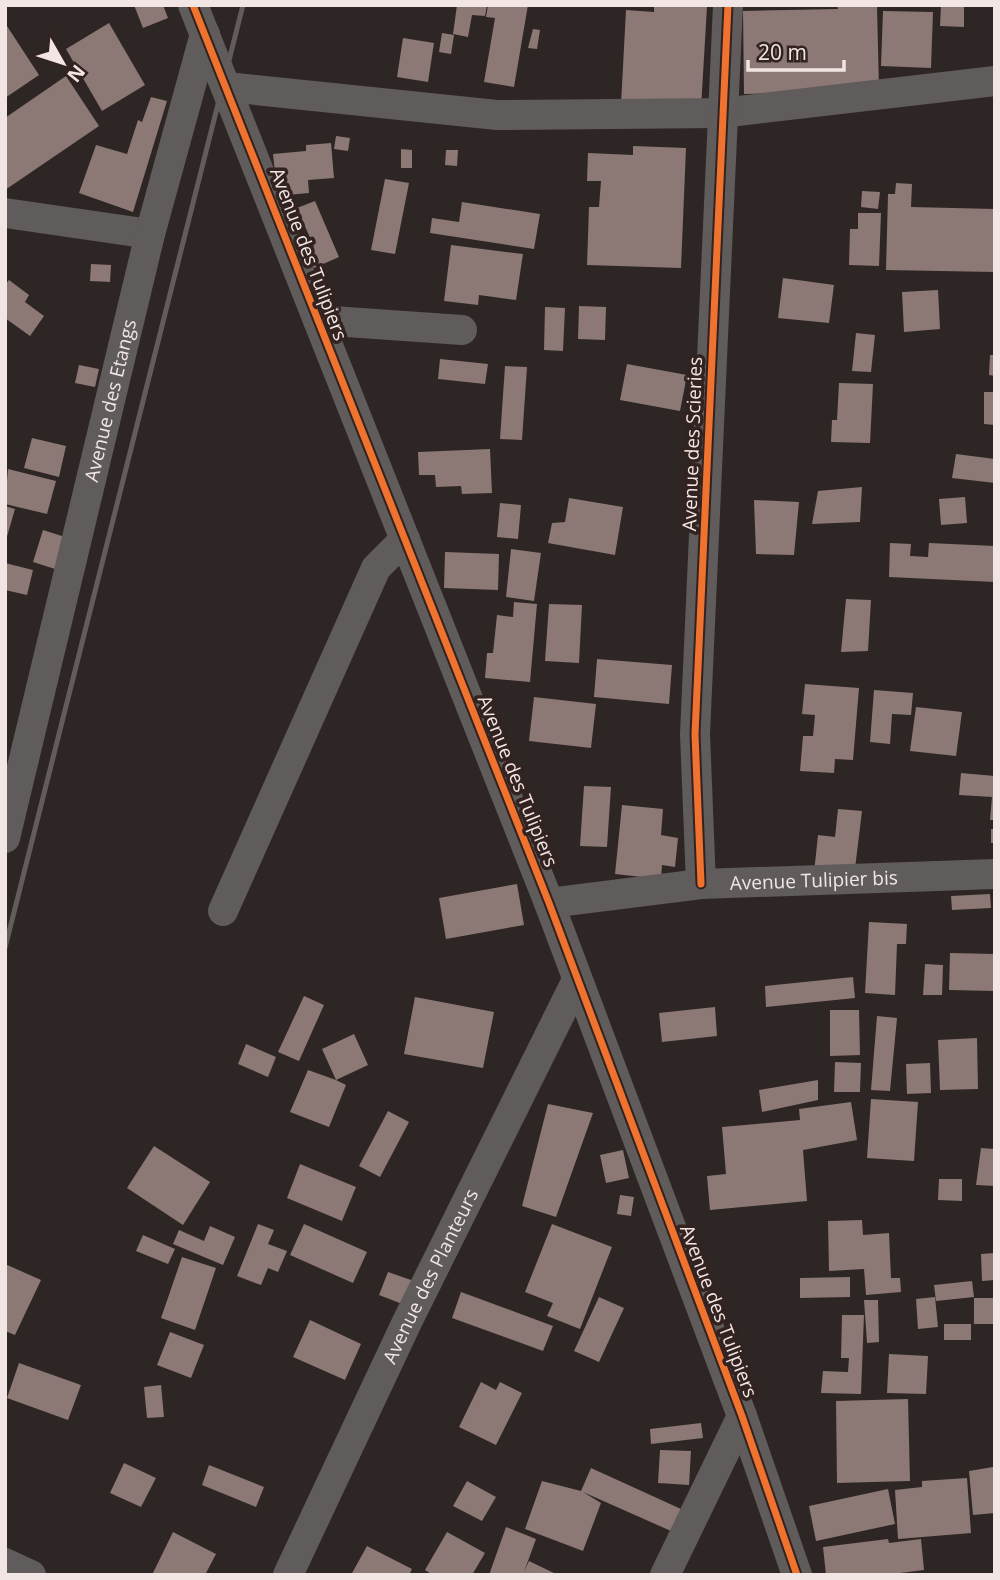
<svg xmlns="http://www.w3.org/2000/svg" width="1000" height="1580" viewBox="0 0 1000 1580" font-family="'Open Sans',sans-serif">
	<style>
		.building { fill: #8c7875 }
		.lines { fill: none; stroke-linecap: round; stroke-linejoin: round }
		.minor { stroke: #5f5c5b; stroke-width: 30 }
		.rail { stroke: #625d5b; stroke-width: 5 }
		.cycleway-casing { stroke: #322220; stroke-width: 11 }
		.cycleway { stroke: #ef722f; stroke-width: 7 }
		.labels { text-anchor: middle; stroke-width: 7; stroke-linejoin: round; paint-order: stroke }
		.street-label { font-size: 19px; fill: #f2e6e4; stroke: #322220 }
	</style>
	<rect width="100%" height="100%" fill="#2e2624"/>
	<!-- building -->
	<path class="building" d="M134,5H163L168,18L143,28Z
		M457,5H487L485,16L472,15L468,37L453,34Z
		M488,5H528L514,87L484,82L495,18L486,17Z
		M654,5L707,7L701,108L621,104L626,10L654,12Z
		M837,5H877L879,90L744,94L743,11L838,9Z
		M941,5H964V27L940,26Z
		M883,11L933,12L931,68L881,66Z
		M5,23L39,75L5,98Z
		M109,23L145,85L102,111L66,49Z
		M533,29L540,30L537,49L528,48Z
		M442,33L454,35L451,54L439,52Z
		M403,38L434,43L428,82L397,77Z
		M66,76L99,126L5,190V118Z
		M151,97L167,101L133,212L79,193L96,145L127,154L138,120L142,122Z
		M336,136L350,138L348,151L334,149Z
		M331,143L334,178L308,180L309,193L287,195L285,171L275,172L273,154L306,151V145Z
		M633,146L686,148L681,268L587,265L589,207H599L601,181H587L588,153L633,155Z
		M401,149L412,150V168H401Z
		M446,150H458L457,166L445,165Z
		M385,179L409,183L395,254L371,250Z
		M896,183L912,184L911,207L995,209V272L886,270L888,194H895Z
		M862,191L880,192L878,209L861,207Z
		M315,201L339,257L314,268L306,250L314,247L297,208Z
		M462,202L540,214L534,249L430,233L432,218L459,222Z
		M858,213H881L879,266L849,265L850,229H858Z
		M451,245L523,254L516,300L479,295L478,305L444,301Z
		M91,264L111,265L110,282L90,281Z
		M783,278L834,285L829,323L778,318Z
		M9,280L29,295L25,302L44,316L30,336L5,318V285Z
		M938,290L940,329L904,332L902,292Z
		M579,306L606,307L605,340L578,339Z
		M545,307L565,308L563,351L544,350Z
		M856,333L875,335L871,372L852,371Z
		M990,355H995V376L989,375Z
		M440,359L488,364L485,384L438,379Z
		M627,364L687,375L680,411L620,400Z
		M79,365L99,369L95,387L75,383Z
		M505,366L527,367L522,440L500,439Z
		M839,383L873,384L870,443L831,442L832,420H837Z
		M984,392H995V425L984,424Z
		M32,438L66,446L59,477L24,468Z
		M490,449L492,493L462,494L461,486L436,487L435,475H419L418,452Z
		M956,454L995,459V483L952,478Z
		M8,469L56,481L47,514L5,504Z
		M862,487L860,522L812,524L818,491Z
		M965,497L967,523L941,525L939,499Z
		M569,498L623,507L615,555L548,543L552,523L565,522Z
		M754,500L799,502L794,555L756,554Z
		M500,503L521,505L518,539L497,537Z
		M5,506L15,509L6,540H5Z
		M43,530L65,537L55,569L33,562Z
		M890,543L911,544L910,556L928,557L929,543L995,546V582L889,577Z
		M511,549L541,553L534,601L506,597Z
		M445,552L499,554L498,590L444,588Z
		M5,563L33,570L27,595L5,590Z
		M846,599L871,600L868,651L841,652Z
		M514,602L537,604L530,682L485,678L487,653H493L497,615L513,617Z
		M549,604L582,605L579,663L545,661Z
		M597,659L672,665L669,704L594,697Z
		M805,684L859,688L853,760L835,759L834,773L800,771L803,736H813L815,715L802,714Z
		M874,690L913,693L911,715L892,714L890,744L870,742Z
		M534,697L596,704L591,748L529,741Z
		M916,707L962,712L956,756L910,751Z
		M961,773L995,776V820H990L992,797L959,795Z
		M584,786L611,787L607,847L580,846Z
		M622,805L663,809L661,835L678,838L675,867L662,865L661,879L615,874Z
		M838,809L862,811L854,877L814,873L818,835L835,837Z
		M991,829H995V843H991Z
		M517,884L524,925L446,939L439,898Z
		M990,894L991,908L952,910L951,896Z
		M869,922L907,924L906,944H897L895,995L865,993Z
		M950,953L995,954V991L949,990Z
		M925,964L943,965L942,995H923Z
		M853,977L855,998L766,1007L765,986Z
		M304,996L324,1005L299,1061L278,1052Z
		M415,997L494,1012L483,1068L404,1054Z
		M715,1007L717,1036L662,1042L659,1013Z
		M830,1010H859L860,1055L830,1056Z
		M877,1016L897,1018L890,1091L871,1090Z
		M354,1034L368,1065L336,1080L346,1085L329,1127L290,1112L308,1070L336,1080L322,1049Z
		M977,1038L978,1089L940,1090L938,1040Z
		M246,1044L276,1057L268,1077L238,1064Z
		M835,1062L861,1063L860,1092H834Z
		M930,1063L931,1093L907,1094L906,1064Z
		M818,1080V1100L762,1112L759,1090Z
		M871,1099L918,1102L914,1161L867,1158Z
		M851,1102L857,1140L803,1150L807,1201L710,1210L707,1176L726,1174L722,1127L800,1120L799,1109Z
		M548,1104L593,1113L556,1217L522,1206Z
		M388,1111L409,1122L380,1177L359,1166Z
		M154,1146L210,1182L183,1225L127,1188Z
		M981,1148L995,1149V1186L976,1185Z
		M623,1150L629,1178L606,1183L600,1155Z
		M300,1164L356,1187L342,1221L287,1198Z
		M939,1179H962V1201L938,1200Z
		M620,1195L634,1197L631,1216L617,1214Z
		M862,1220L863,1235L889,1233L891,1278H900L901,1292L866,1295L864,1269L829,1271L828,1221Z
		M258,1224L274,1230L268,1244L287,1251L278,1272L268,1268L261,1285L237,1276Z
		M304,1224L367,1252L353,1283L290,1255Z
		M552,1224L612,1247L580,1329L547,1316L553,1303L525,1292Z
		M210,1226L235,1237L223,1265L173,1244L179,1230L204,1241Z
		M143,1235L175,1249L168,1264L136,1251Z
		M995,1253V1280L982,1281L981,1254Z
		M182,1257L216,1268L195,1330L161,1318Z
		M5,1264L41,1280L15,1335L5,1331Z
		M388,1272L414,1281L405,1305L379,1295Z
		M850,1277V1297L800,1298V1278Z
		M972,1281L974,1297L936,1301L934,1285Z
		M461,1292L553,1326L543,1351L452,1318Z
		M599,1297L624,1308L599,1362L574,1351Z
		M935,1297L938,1327L918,1329L916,1299Z
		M974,1298H995V1324H974Z
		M864,1300H878L879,1342L867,1343Z
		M842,1315H864L861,1394L821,1393L823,1371L848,1372L849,1358H841Z
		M310,1320L361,1344L345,1380L293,1357Z
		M944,1324H971V1340H944Z
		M170,1332L204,1345L191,1378L157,1365Z
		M889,1354L928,1356L926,1394L887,1393Z
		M19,1363L81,1385L68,1420L7,1398Z
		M481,1382L496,1390L500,1382L522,1393L496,1445L459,1427Z
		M161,1385L164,1417L147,1418L144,1387Z
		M908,1399L910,1481L837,1483L836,1401Z
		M701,1423L703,1438L651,1444L650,1429Z
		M660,1450L691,1451L689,1485L658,1483Z
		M124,1463L156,1478L141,1507L110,1493Z
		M209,1465L264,1487L256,1507L202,1485Z
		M993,1467L995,1513L973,1515L969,1471Z
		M591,1468L681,1509L671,1531L583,1492L601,1503L583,1551L525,1529L542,1481L581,1491Z
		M967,1478L971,1533L898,1539L895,1490L922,1487V1481Z
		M467,1481L496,1497L482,1521L453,1506Z
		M888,1489L895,1524L816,1541L809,1506Z
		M506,1527L536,1539L524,1572L529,1561L558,1575H489Z
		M173,1532L216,1554L205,1575H152Z
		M447,1532L485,1553L472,1575H433L425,1570Z
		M888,1539L889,1543L921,1539L924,1570L884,1575H826L823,1547Z
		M367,1546L412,1569L409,1575H351Z"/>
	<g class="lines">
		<!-- minor -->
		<g class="minor">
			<path d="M193,5L549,903L742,1416L797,1575"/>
			<path d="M227,87L497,115L721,113L995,81"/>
			<path d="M5,213L150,234"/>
			<path d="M318,320L462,330"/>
			<path id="s1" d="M5,838L150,234L205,34"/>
			<path d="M701,884L695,734L728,5"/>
			<path id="s2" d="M549,903L701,884L995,874"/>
			<path d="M223,911L376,568L405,539"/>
			<path d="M5,1563L31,1575"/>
			<path id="s3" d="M288,1575L407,1322L577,980"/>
			<path d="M665,1575L742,1416"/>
		</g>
		<!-- rail -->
		<path class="rail" d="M5,948L243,5"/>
		<!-- cycleway casing -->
		<g class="cycleway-casing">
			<path id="cycleway" d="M193,5L549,903L742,1416L797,1575
				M701,884L695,734L728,5"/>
		</g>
		<!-- cycleway -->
		<use href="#cycleway" class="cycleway"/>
	</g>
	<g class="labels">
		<!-- street labels -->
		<g class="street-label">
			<text transform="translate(309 254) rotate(69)" y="7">Avenue des Tulipiers</text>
			<text dy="7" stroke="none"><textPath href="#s1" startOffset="450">Avenue des Etangs</textPath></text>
			<text transform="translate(692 444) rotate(-88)" y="7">Avenue des Scieries</text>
			<text transform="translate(518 781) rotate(68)" y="7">Avenue des Tulipiers</text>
			<text dy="7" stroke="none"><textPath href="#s2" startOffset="266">Avenue Tulipier bis</textPath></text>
			<text dy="7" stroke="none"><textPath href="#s3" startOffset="331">Avenue des Planteurs</textPath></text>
			<text transform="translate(719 1311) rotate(69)" y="7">Avenue des Tulipiers</text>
		</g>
	</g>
	<!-- border -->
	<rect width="1000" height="1580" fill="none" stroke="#f2e6e4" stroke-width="14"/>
	<!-- north arrow -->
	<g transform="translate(63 63) rotate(129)" stroke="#322220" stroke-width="5" paint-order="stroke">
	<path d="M0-5L12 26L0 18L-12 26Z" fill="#f2e6e4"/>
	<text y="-10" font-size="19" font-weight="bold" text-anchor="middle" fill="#f2e6e4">N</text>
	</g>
	<!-- scale -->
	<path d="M748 60v10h96v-10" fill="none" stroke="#f2e6e4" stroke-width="3.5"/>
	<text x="758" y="60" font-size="21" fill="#f2e6e4" stroke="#322220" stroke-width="5" paint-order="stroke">20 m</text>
</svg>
